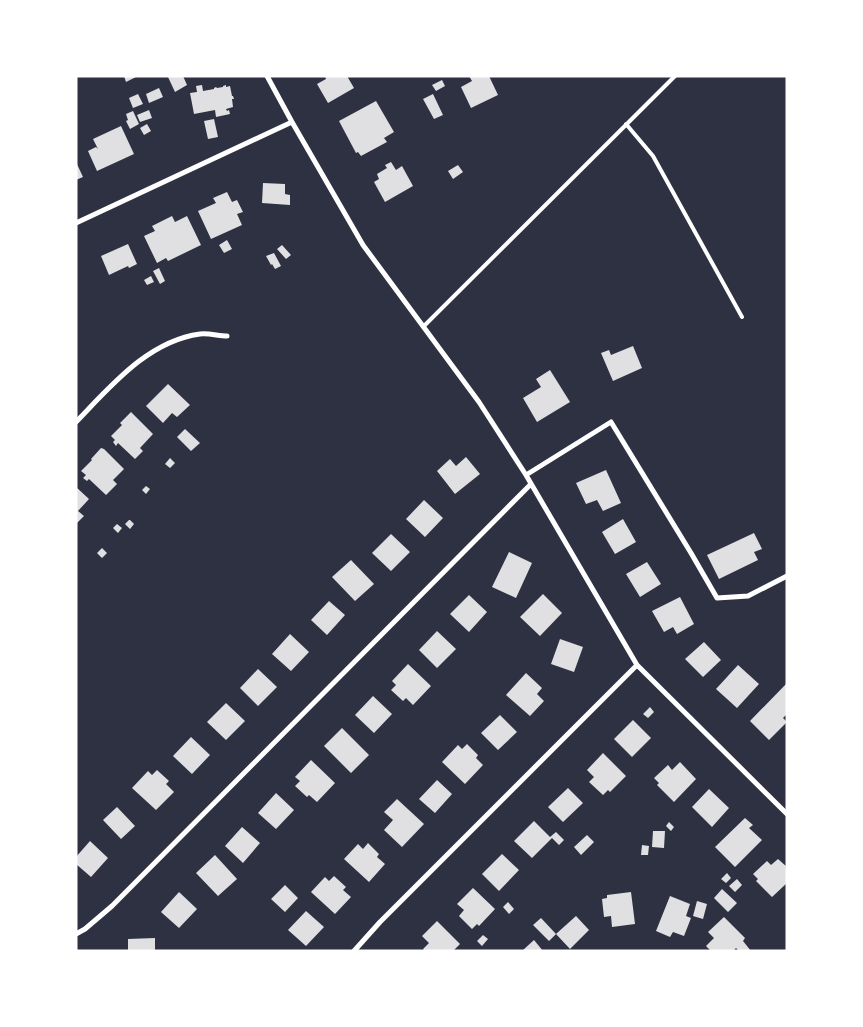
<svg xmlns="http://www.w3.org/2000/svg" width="863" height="1027" viewBox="0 0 863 1027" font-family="'Work Sans',sans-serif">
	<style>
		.building { fill: #e0e0e3 }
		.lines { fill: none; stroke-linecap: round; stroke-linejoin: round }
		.service { stroke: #fff; stroke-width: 4 }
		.minor { stroke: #fff; stroke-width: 5 }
	</style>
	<rect width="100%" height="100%" fill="#2d3142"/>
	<!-- building -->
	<path class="building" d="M124,76H138L126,82Z
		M169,76H183L187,85L175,92L168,77Z
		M325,76H347L354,88L328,103L317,84L326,79Z
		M469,76H489L498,95L471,108L461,87L472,81Z
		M442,80L445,86L436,91L432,85Z
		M202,85L203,91L214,89V88L216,87L217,88L223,87V86L226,85V87L230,86L232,96H233L234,99H232L233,107L226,109L227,111L229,110L230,114L216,117L215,110L194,114L190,93L197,92L196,86Z
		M159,88L163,97L149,103L146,94Z
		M138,94L143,104L133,108L129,98Z
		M433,94L443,115L434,119L423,99Z
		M376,101L394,132L384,138L387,142L361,156L358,152L356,153L339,121Z
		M149,110L152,118L140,122L137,115Z
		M133,111L139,124L130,129L126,121L128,120L126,114Z
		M214,119L218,137L208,139L204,121Z
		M147,124L151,131L144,135L140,128Z
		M121,126L134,154L97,171L88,151L96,147L98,149L93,139Z
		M76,162L83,177L76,180Z
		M391,162L396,170L402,166L413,186L385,202L374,182L379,179L377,174L387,168L385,165Z
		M458,165L463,172L453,179L448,171Z
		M263,183L285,184V194L290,195V205L262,203Z
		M227,192L232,202L237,200L243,212L237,214L242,225L211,239L198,211L216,203L213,198Z
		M172,216L175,222L187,216L201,245L168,261L166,258L157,263L144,236L155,231L152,226Z
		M227,240L232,249L224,253L219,245Z
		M128,244L137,264L129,268L128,266L109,275L101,256Z
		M282,245L291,255L286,259L277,249Z
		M274,253L281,266L275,269L272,264L271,265L266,256Z
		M159,268L165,281L160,284L153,271Z
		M151,276L154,282L147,285L144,280Z
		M633,346L642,368L613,381L601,353L609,350L611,355Z
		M550,370L570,402L537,422L523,398L541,387L536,379Z
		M168,384L190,405L177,417L172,413L163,423L146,406Z
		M131,412L153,434L140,448L143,451L135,459L118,443L116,446L113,442L115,440L111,436L122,425L120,423Z
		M185,429L200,443L191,451L177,437Z
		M101,448L104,449L124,469L113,480L117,484L106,495L89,479L87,481L83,478L86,475L81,471L92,460L91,459Z
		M466,457L480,474L455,494L437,471L450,459L456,466Z
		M170,458L175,463L170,468L165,464Z
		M606,470L621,503L603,511L597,500L586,504L576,483Z
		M146,486L150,489L146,494L142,490Z
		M76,487L89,499L78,511L84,516L76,524Z
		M424,500L443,518L425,537L406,519Z
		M623,519L636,542L615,554L602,532Z
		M129,520H130L134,524L130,529L125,524Z
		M117,524L122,528L118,533L113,528Z
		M754,533L762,549L754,552L758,560L719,579L707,555Z
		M391,534L410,552L391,571L372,553Z
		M102,548L107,553L102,558L97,553Z
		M509,552L532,563L516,598L492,587Z
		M351,560L374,584L355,601L332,577Z
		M647,562L661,584L640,597L626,574Z
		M543,594L562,613L540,636L520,617Z
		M469,595L487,612L469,632L450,614Z
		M680,597L694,624L677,634L673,627L664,632L652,611Z
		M329,601L345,615L327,635L311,620Z
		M437,631L456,649L437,668L419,650Z
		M290,634L309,652L291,671L272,654Z
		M560,639L583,647L574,672L551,664Z
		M704,642L721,660L703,677L685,659Z
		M408,664L431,686L413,705L406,698L403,701L391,690L396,685L392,681Z
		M738,665L759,684L737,708L716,689Z
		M258,669L277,687L258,706L240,688Z
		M526,673L542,688L537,694L544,701L530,716L506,695Z
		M787,683V714L783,718L787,722L769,740L750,721Z
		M373,696L392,714L374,733L355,715Z
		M226,703L245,721L226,740L207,722Z
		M650,707L654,712L648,718L643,714Z
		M500,715L517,732L498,750L481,733Z
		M633,720L651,738L632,757L614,739Z
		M342,728L369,755L351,773L324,746Z
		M191,737L210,755L192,774L173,756Z
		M467,744L478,755L476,758L483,765L465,784L442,762L458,745L462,749Z
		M603,753L626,776L610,792L608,790L603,795L589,782L594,777L587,770Z
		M311,760L335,783L317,802L309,795L307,797L295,786L300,781L295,777Z
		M680,762L696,779L674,802L657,785L659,783L654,778L668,765L672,770Z
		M157,770L169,781L166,784L174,792L156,810L132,788L148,771L152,775Z
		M437,780L452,794L435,813L419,799Z
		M568,788L583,803L563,822L548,807Z
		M709,789L729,808L712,827L692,807Z
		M276,793L294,810L276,829L258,813Z
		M397,799L424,824L402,847L384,830L393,820L384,812Z
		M117,807L135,826L121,839L103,820Z
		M745,818L753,825L749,828L762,840L735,867L715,847Z
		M534,821L550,837L556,832L564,840L559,845L552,838L532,858L514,841Z
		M669,822L674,827L671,831L666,826Z
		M242,827L260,843L243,863L225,846Z
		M653,831H665L664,848L652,847Z
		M587,835L594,842L581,855L574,847Z
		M90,841L108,858L91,877L76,864V857Z
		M368,843L379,854L377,857L385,864L369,882L344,859L358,844L363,849Z
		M642,845L649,846L648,855H641Z
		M502,854L519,870L499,891L482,874Z
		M215,855L237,879L218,896L196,873Z
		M778,859L787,867V883L772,897L756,881L758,879L753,874L767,861L771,865Z
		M727,873L731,878L726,883L721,879Z
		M334,876L346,887L343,890L351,897L335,914L311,892L325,877L329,881Z
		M737,879L742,885L735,892L729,886Z
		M285,885L298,898L285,912L271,899Z
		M473,888L495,909L479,926L477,924L472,929L459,916L464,910L457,904Z
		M722,889L737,903L728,912L714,898Z
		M179,892L197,909L179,928L161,912Z
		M631,892L635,924L612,927L611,916L604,917L602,899L607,898V895Z
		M670,896L690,904L686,916L691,918L684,936L673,932L670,937L656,931Z
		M697,901L707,904L703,919L693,916Z
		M508,902L514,909L509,914L503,907Z
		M306,911L324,927L306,946L288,930Z
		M576,916L589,930L570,949L556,934Z
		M724,917L745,938L743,941L751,951H739L736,948L733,951H711L706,946L714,938L708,932Z
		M541,918L556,934L549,941L533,925Z
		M437,921L460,944L453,951H425L423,949L429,943L422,936Z
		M483,935L488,939L482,946L477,941Z
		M155,938V951H128V939Z
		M534,940L543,951H522Z"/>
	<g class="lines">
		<!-- service -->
		<path class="service" d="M626,124L653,156L742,317
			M424,326L675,76"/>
		<!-- minor -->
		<path class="minor" d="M267,76L292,122L363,245L479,402L526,475L637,665L787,814
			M76,223L292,122
			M76,422C111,386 148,341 200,334C209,333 219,336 227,336
			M526,475L611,422L691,553L717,598L748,596L787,576
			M76,934L85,929L112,906L531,484
			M354,951L380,922L637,665"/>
	</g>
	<!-- border -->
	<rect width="863" height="1027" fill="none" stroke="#ffffff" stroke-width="155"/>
</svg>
